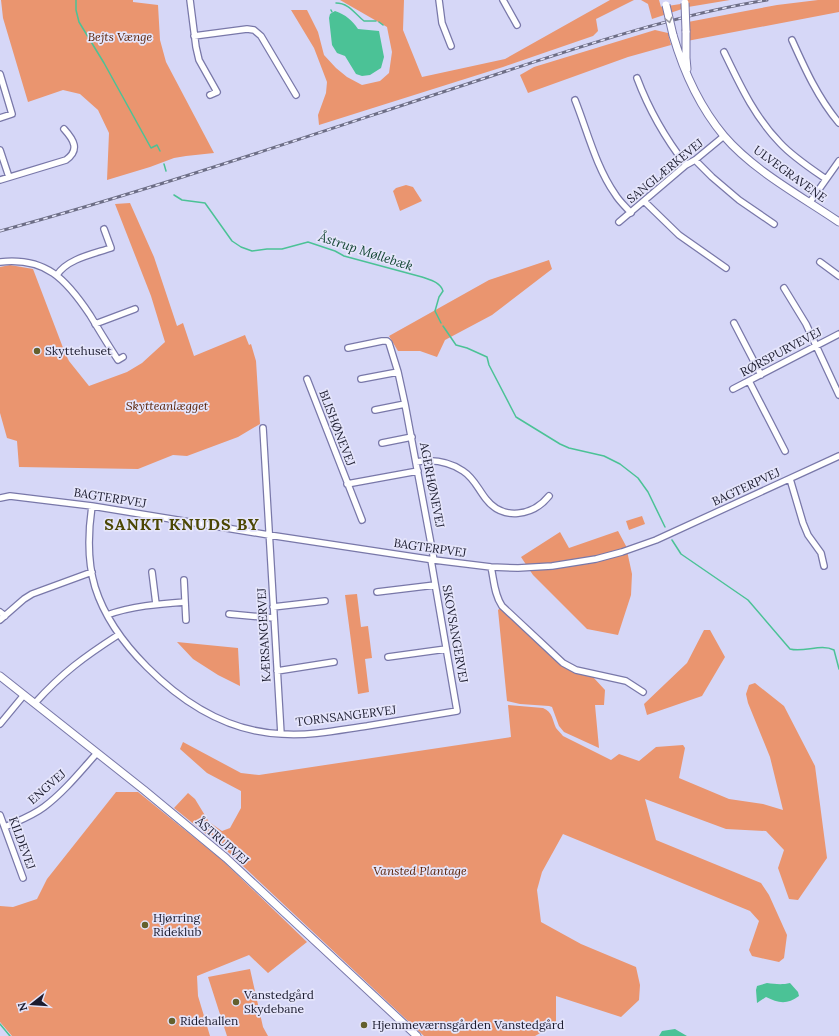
<svg xmlns="http://www.w3.org/2000/svg" width="839" height="1036" viewBox="0 0 839 1036" font-family="Lora,serif">
	<style>
		.green { fill: #ea956f }
		.water { fill: #4bc296 }
		.lines { fill: none; stroke-linecap: round; stroke-linejoin: round }
		.stream { stroke: #4bc296; stroke-width: 1.5 }
		.minor-casing { stroke: #7978a9; stroke-width: 8 }
		.tertiary-casing { stroke: #7978a9; stroke-width: 9 }
		.minor { stroke: #fff; stroke-width: 5.5 }
		.tertiary { stroke: #fff; stroke-width: 7 }
		.rail-casing { stroke: #6d6e86; stroke-width: 3 }
		.rail { stroke: #e5e5fb; stroke-width: 1.5; stroke-dasharray: 4.5; stroke-linecap: butt }
		.tertiary-bridge-casing { stroke: #7978a9; stroke-width: 9; stroke-linecap: butt }
		.tertiary-bridge { stroke: #fff; stroke-width: 7 }
		.oneway { stroke: #9999a1 }
		.poi-dot { fill: #64602d; stroke: #e5e5fb; stroke-width: 1.5 }
		.labels { text-anchor: middle; stroke-width: 3.5; stroke-linejoin: round; paint-order: stroke }
		.park-label { font-size: 12px; font-style: italic; fill: #571e00; stroke: #e5e5fb }
		.street-label { font-size: 12px; fill: #1c1c2f; stroke: #e5e5fb }
		.poi-label { font-size: 12px; fill: #1c1c2f; stroke: #e5e5fb; text-anchor: start }
		.water-label { font-size: 13px; font-style: italic; fill: #144633; stroke: #e5e5fb }
		.district-label { font-size: 16px; font-weight: bold; letter-spacing: 1px; fill: #4b4603; stroke: #e5e5fb }
	</style>
	<rect width="100%" height="100%" fill="#d6d7f7"/>
	<!-- green -->
	<path class="green" d="M1,0H133V2L158,5L160,40L166,62L214,153L186,156L174,158L150,167L107,180L109,133L98,110L80,94L63,90L28,102L3,18Z
		M340,0H404L403,30L422,77L505,59L610,0H634L596,19L598,31L593,36L503,67L319,125L318,115L326,93L327,82L314,48L291,10H307L318,32L324,55L336,68L347,77L362,85L380,81L389,73L392,52L387,27Z
		M641,0H659L661,7L687,3V0H730L688,7L652,19L648,4Z
		M818,0H839V12L687,41L688,22L777,5Z
		M655,30L668,33L671,45L628,57L528,93L520,75L534,67Z
		M406,185L413,187L422,201L400,211L393,191L396,188Z
		M130,203L154,257L177,326L183,323L194,356L245,335L249,345L251,344L256,361L260,424L238,437L187,456L173,455L138,469L19,467L17,441L7,438L0,413V267L10,265L33,269L65,353L69,361L89,386L127,372L142,363L165,342L151,296L115,204Z
		M549,260L552,269L492,315L445,340L437,357L420,351H398L389,336L489,280Z
		M642,516L645,524L629,530L626,521Z
		M618,531L626,546L632,574L631,595L618,635L587,629L533,575L521,557L560,532L569,548Z
		M357,594L361,627L368,626L372,658L365,659L369,692L358,694L345,595Z
		M501,607L560,664L572,671L593,677L605,690L604,705H595L599,748L564,732L559,726L552,707L549,706L520,704L507,701L498,610Z
		M704,630H710L725,657L702,696L647,715L644,704L687,663Z
		M177,642L238,648L240,686L218,675L193,659Z
		M755,683L784,706L815,766L827,858L798,900L789,899L778,868L784,850L766,831L726,829L645,799L656,840L761,883L769,895L787,935L784,958L779,962L752,956L749,950L759,921L750,911L563,834L542,872L537,890L541,922L581,944L636,967L640,985L639,1000L621,1017L556,996V1024L535,1036H424L228,852L174,808L188,793L195,799L209,822L222,831L230,828L241,808V791L207,773L180,749L183,742L241,773L259,775L511,737L508,705L543,708C553,712 552,720 556,728C558,731 561,733 563,736L611,760L619,754L639,761L656,747L683,745L685,748L679,778L729,799L763,804L783,810L770,757L748,703L746,694L749,685Z
		M116,792H138L222,860L307,942L268,973L249,955L197,976L198,996L210,1036H12L0,1022V906L13,907L37,899L47,879Z
		M250,969L263,1027L268,1036H227L208,977Z"/>
	<!-- water -->
	<path class="water" d="M335,11C346,15 352,20 358,29L379,31L384,57L381,68L370,75L362,76L356,74L345,56L337,53L332,45L329,18L330,14Z
		M767,983C775,984 782,985 790,983L798,992L799,996C787,1005 778,1003 766,997L757,1003L756,990L757,986Z
		M675,1029L687,1036H659L662,1031Z"/>
	<g class="lines">
		<!-- stream -->
		<path class="stream" d="M76,0V10L79,22L104,63L151,148L157,145L160,151
			M336,3C349,3 355,14 364,21H376
			M331,10L332,12
			M379,22L383,25
			M164,164L166,171
			M174,195L182,200L205,203L232,241L241,247L252,251L267,249H282L308,242L335,251L344,256L422,277C430,280 440,282 443,291L439,297L435,311L441,323
			M443,326L456,345L467,348L487,357L489,365L516,417L560,444L569,448L604,456L620,464L638,478L648,492L665,527
			M672,540L681,554L748,600L790,649C804,653 821,643 834,650L839,669
			M0,1024L10,1036"/>
		<!-- minor casing -->
		<g class="minor-casing">
			<path id="minor" d="M190,0L196,47L199,60L217,92L210,95
				M439,0L442,23L451,46
				M503,0L517,25
				M194,36L247,29L254,30L261,36L296,95
				M792,40C805,69 818,98 839,123
				M724,52C740,85 754,116 780,143C793,157 810,168 826,179
				M0,74L12,114L0,118
				M637,78C649,110 665,138 686,165
				M575,100C587,130 596,167 615,194C619,201 626,207 631,213
				M0,150L9,177
				M695,160L712,177L739,200L774,224
				M0,180L66,160C80,150 74,140 64,129
				M645,202L679,235L726,268
				M810,202L839,161
				M619,222L686,165L695,160L724,136
				M0,262C46,257 66,279 90,315C99,330 108,345 118,360L123,357
				M820,262L839,276
				M57,275C67,259 93,254 111,248L104,229
				M784,288L806,324L839,395
				M734,323L761,375
				M95,324L135,309
				M348,348L382,341H387L389,343L398,372L405,404L434,560
				M307,379L362,520
				M361,379L398,372
				M749,381L785,451
				M733,389L839,334
				M375,410L405,404
				M263,428L281,734
				M382,443L412,437
				M416,462C433,459 448,461 463,471C474,478 478,489 486,499C503,521 533,516 549,496
				M790,479L803,523L808,535L821,553L824,566
				M347,484L418,471
				M0,498L10,496L92,506L269,535L434,560L491,567L518,568L552,566L596,559L622,552L656,540L839,456
				M92,506C88,533 87,560 95,587C105,619 124,644 147,667C184,704 229,732 282,734C311,736 339,730 367,726C397,721 427,716 457,711L431,560
				M491,567C494,580 494,594 502,606L563,663L576,670L626,681L643,692
				M152,572L156,604
				M184,580L186,620
				M377,592L435,585
				M273,607L325,601
				M0,612L5,616
				M229,614L274,618
				M107,615C132,606 158,604 185,602
				M0,620L24,599L32,594L92,572
				M388,657L446,649
				M277,671L334,662
				M35,703C62,673 84,657 118,635
				M0,724L24,695
				M0,815L23,878
				M5,827C18,821 32,816 44,807C64,792 80,772 97,753"/>
		</g>
		<!-- tertiary casing -->
		<g class="tertiary-casing">
			<path id="tertiary" d="M686,31V58L687,69
				M673,35C684,73 699,106 724,136C754,171 801,196 839,222
				M0,676L144,790L226,858L417,1036"/>
		</g>
		<!-- minor -->
		<use href="#minor" class="minor"/>
		<!-- tertiary -->
		<use href="#tertiary" class="tertiary"/>
		<!-- rail casing -->
		<g class="rail-casing">
			<path id="rail" d="M0,231C155,189 308,136 461,86C562,53 663,17 767,0"/>
		</g>
		<!-- rail -->
		<use href="#rail" class="rail"/>
		<!-- tertiary-bridge casing -->
		<g class="tertiary-bridge-casing">
			<path id="tertiary-bridge" d="M685,3L686,31
				M666,5L673,35"/>
		</g>
		<!-- tertiary-bridge -->
		<use href="#tertiary-bridge" class="tertiary-bridge"/>
	</g>
	<!-- one-way arrows -->
	<defs><path id="oneway-chevron" d="M-2-3.5L2.5 0L-2 3.5" fill="none" stroke-width="1.6" stroke-linecap="round" stroke-linejoin="round"/></defs>
	<use class="oneway" href="#oneway-chevron" transform="translate(669 20) rotate(76)"/>
	<!-- markers -->
	<g class="poi-dot">
		<circle cx="37" cy="351" r="4"/>
		<circle cx="145" cy="925" r="4"/>
		<circle cx="236" cy="1002" r="4"/>
		<circle cx="172" cy="1021" r="4"/>
		<circle cx="364" cy="1025" r="4"/>
	</g>
	<g class="labels">
		<!-- park labels -->
		<g class="park-label">
			<text x="120" y="41">Bejts Vænge</text>
			<text x="167" y="410">Skytteanlægget</text>
			<text x="420" y="875">Vansted Plantage</text>
		</g>
		<!-- street labels -->
		<g class="street-label">
			<text transform="translate(665 171) rotate(-39)" y="4">SANGLÆRKEVEJ</text>
			<text transform="translate(790 174) rotate(36)" y="4">ULVEGRAVENE</text>
			<text transform="translate(781 352) rotate(-28)" y="4">RØRSPURVEVEJ</text>
			<text transform="translate(337 428) rotate(69)" y="4">BLISHØNEVEJ</text>
			<text transform="translate(432 485) rotate(79)" y="4">AGERHØNEVEJ</text>
			<text transform="translate(746 487) rotate(-25)" y="4">BAGTERPVEJ</text>
			<text transform="translate(110 498) rotate(9)" y="4">BAGTERPVEJ</text>
			<text transform="translate(430 548) rotate(8)" y="4">BAGTERPVEJ</text>
			<text transform="translate(455 634) rotate(80)" y="4">SKOVSANGERVEJ</text>
			<text transform="translate(264 635) rotate(-93)" y="4">KÆRSANGERVEJ</text>
			<text transform="translate(346 716) rotate(-7)" y="4">TORNSANGERVEJ</text>
			<text transform="translate(47 787) rotate(-41)" y="4">ENGVEJ</text>
			<text transform="translate(222 841) rotate(41)" y="4">ÅSTRUPVEJ</text>
			<text transform="translate(22 843) rotate(70)" y="4">KILDEVEJ</text>
		</g>
		<!-- poi labels -->
		<g class="poi-label">
			<text x="45" y="355">Skyttehuset</text>
			<text x="153" y="922">Hjørring<tspan x="153" dy="14">Rideklub</tspan></text>
			<text x="244" y="999">Vanstedgård<tspan x="244" dy="14">Skydebane</tspan></text>
			<text x="180" y="1025">Ridehallen</text>
			<text x="372" y="1029">Hjemmeværnsgården Vanstedgård</text>
		</g>
		<!-- water labels -->
		<g class="water-label">
			<text transform="translate(366 251) rotate(18)" y="5">Åstrup Møllebæk</text>
		</g>
		<!-- district labels -->
		<g class="district-label">
			<text x="182" y="530">SANKT KNUDS BY</text>
		</g>
	</g>
	<!-- north arrow -->
	<g transform="translate(32 1004) rotate(253)" stroke="#e5e5fb" stroke-width="3" paint-order="stroke">
	<path d="M0-3L7 15L0 10L-7 15Z" fill="#1c1c2f"/>
	<text y="-6" font-size="11" font-weight="bold" text-anchor="middle" fill="#1c1c2f">N</text>
	</g>
</svg>
